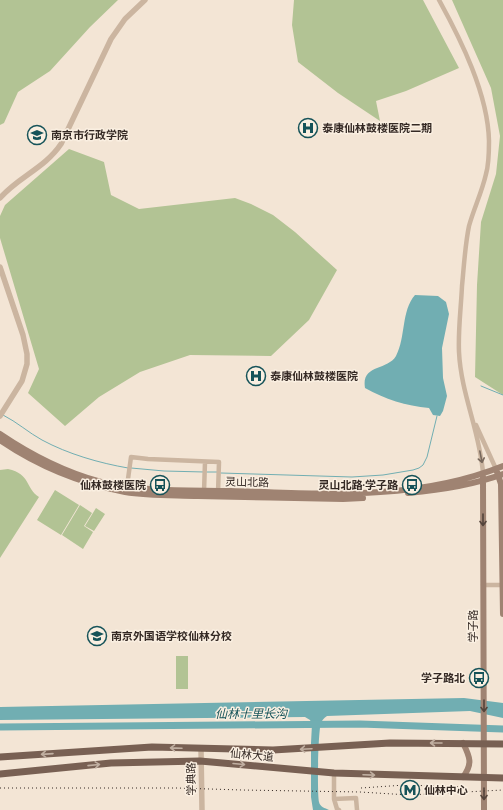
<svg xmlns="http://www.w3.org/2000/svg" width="503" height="810" viewBox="0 0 503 810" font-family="Raleway,'Noto Sans SC',sans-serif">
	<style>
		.green { fill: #b2c394 }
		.water { fill: #71aeb2 }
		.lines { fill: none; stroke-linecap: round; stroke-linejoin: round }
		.stream { stroke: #71aeb2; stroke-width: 1 }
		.river { stroke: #71aeb2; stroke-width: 7 }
		.minor { stroke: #cbb5a0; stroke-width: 4.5 }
		.tertiary { stroke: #cbb5a0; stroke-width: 5.5 }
		.secondary { stroke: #9f8372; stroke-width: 6 }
		.primary { stroke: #786053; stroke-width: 7 }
		.rail { stroke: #342924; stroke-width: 1; stroke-dasharray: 1 3; stroke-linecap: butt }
		.oneway { stroke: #78685c }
		.oneway2 { stroke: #54443b }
		.oneway3 { stroke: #c0afa1 }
		.labels { text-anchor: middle; stroke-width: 3; stroke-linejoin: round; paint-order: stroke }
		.poi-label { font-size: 11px; font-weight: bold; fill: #342924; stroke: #faefe1; text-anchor: start }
		.street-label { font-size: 11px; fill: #342924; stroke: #faefe1 }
		.water-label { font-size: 12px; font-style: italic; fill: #165359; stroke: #faefe1 }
	</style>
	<rect width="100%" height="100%" fill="#f3e5d5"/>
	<!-- green -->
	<path class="green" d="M0,0H118L90,27L50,71L18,92L4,123L0,125Z
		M294,0H423L459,68L406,91L376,101L380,121L338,93L298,62L292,25Z
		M452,0H503V395L475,377L477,285L481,222L496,174L500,136L491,88Z
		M69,149L104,162L111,195L139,209L235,198L251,204L273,215L295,232L337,270L309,320L271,356L190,355L140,372L99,397L65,426L28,393L39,369L0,238V216L5,205Z
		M8,469C31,474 25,488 39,497L0,558V470Z
		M55,490L79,505L61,535L37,520Z
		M80,505L92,513L84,526L93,532L83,549L62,535Z
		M96,508L105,514L94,531L85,526Z
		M176,656H188V689H176Z"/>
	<!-- water -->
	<path class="water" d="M415,295L438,296L446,302L449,314L442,348L443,378L447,396L443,411L440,416L433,415L429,408C406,406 385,399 365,388C361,364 387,371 396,356C406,337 401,311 415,295Z
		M464,698L503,703V718L470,711L327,716C324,718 322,720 321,723C318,731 317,794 319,802C320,807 325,808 329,810H313L311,797V743L312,724L310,720L305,717L0,720V707Z"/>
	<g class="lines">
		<!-- stream -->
		<path class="stream" d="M481,386L503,395
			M3,415C17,422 29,433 42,440C68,454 99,463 128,468
			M131,468L164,471L204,472
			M207,472H218
			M221,473L352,477L383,475L413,470L419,468L423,465L427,457L437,416"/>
		<!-- river -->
		<path class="river" d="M0,727L360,724L503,729"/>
		<!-- minor -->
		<path class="minor" d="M439,0C461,40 488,94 489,141C489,151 489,164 486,174C482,192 474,208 469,226C465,245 464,266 462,286C461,308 458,330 459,352C461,394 480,432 483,473
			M476,425L496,469
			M125,486L128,479L131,457L148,459L219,462L218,493
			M204,492L205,462
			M483,585H503
			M334,773V799L337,809L339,810
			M334,799L356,798L357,810"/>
		<!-- tertiary -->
		<path class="tertiary" d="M0,198C18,177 45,168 61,144L111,39L125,19L145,0
			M0,267L23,335L27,354V364L22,381L0,416
			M201,749L202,810"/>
		<!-- secondary -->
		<path class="secondary" d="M0,434C31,455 64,472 101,482C143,492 188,490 231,491C322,494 416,501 503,466
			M0,440C38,466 80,483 125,492C149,496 174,495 198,496C246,497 295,498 343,499L363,498
			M497,472L501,484L503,614
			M483,477L484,810
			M408,493C440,490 473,485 503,474
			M463,743C470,757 473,764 463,777"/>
		<!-- primary -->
		<path class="primary" d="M0,757L152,747L273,750L390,743L503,744
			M0,774L111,763L200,761L334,773L503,778"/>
		<!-- rail -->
		<path class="rail" d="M0,788H177L242,790L360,792L409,795L503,790
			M361,788L405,785L465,787"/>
	</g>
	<!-- one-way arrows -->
	<defs><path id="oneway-shaft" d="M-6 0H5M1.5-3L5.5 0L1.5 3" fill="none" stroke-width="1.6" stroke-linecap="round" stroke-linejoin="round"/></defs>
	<use class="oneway" href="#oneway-shaft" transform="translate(481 457) rotate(79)"/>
	<g class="oneway2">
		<use href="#oneway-shaft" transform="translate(483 520) rotate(90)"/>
		<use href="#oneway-shaft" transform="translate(484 706) rotate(90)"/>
		<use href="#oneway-shaft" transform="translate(484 794) rotate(90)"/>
	</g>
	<g class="oneway3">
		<use href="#oneway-shaft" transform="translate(436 743) rotate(180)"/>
		<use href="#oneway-shaft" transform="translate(176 748) rotate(-178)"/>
		<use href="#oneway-shaft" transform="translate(306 749) rotate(177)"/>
		<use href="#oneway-shaft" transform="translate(47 754) rotate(176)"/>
		<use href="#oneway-shaft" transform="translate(239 764) rotate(5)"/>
		<use href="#oneway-shaft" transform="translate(94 765) rotate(-6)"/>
		<use href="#oneway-shaft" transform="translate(369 775) rotate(2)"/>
	</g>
	<!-- icons -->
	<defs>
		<g id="hospital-ring" transform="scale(1)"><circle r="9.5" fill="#faefe1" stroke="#165359" stroke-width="1.5"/><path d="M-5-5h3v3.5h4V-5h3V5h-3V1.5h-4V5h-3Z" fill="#165359"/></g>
		<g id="school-ring" transform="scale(1)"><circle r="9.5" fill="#faefe1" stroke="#165359" stroke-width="1.5"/><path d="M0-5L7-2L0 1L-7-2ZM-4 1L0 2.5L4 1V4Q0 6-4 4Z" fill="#165359"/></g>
		<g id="bus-ring" transform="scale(1)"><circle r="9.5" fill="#faefe1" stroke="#165359" stroke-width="1.5"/><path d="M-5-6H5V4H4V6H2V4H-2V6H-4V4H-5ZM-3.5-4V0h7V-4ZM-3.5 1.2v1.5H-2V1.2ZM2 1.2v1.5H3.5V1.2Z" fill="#165359"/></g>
		<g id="metro-ring" transform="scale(1)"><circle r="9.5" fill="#faefe1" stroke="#165359" stroke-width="1.5"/><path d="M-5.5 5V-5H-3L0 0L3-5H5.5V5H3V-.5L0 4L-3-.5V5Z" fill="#165359"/></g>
	</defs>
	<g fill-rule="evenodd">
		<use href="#hospital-ring" x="308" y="128"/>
		<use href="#school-ring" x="37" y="135"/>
		<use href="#hospital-ring" x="256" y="376"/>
		<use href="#bus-ring" x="160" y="485"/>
		<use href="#bus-ring" x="412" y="485"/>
		<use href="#school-ring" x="97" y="636"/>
		<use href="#bus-ring" x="479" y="678"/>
		<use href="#metro-ring" x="410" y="790"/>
	</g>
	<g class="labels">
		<!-- poi labels -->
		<g class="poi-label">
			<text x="322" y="132">泰康仙林鼓楼医院二期</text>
			<text x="51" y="139">南京市行政学院</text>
			<text x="270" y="380">泰康仙林鼓楼医院</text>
			<text x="146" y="489" text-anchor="end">仙林鼓楼医院</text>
			<text x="398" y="489" text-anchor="end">灵山北路·学子路</text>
			<text x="111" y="640">南京外国语学校仙林分校</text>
			<text x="465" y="682" text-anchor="end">学子路北</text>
			<text x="424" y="794">仙林中心</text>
		</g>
		<!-- street labels -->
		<g class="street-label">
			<text transform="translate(247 482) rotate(1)" y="4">灵山北路</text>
			<text transform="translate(473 626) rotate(-90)" y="4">学子路</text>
			<text transform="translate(252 755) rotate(5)" y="4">仙林大道</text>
			<text transform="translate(191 779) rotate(-91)" y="4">学典路</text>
		</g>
		<!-- water labels -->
		<g class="water-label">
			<text x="251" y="718">仙林十里长沟</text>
		</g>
	</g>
</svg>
